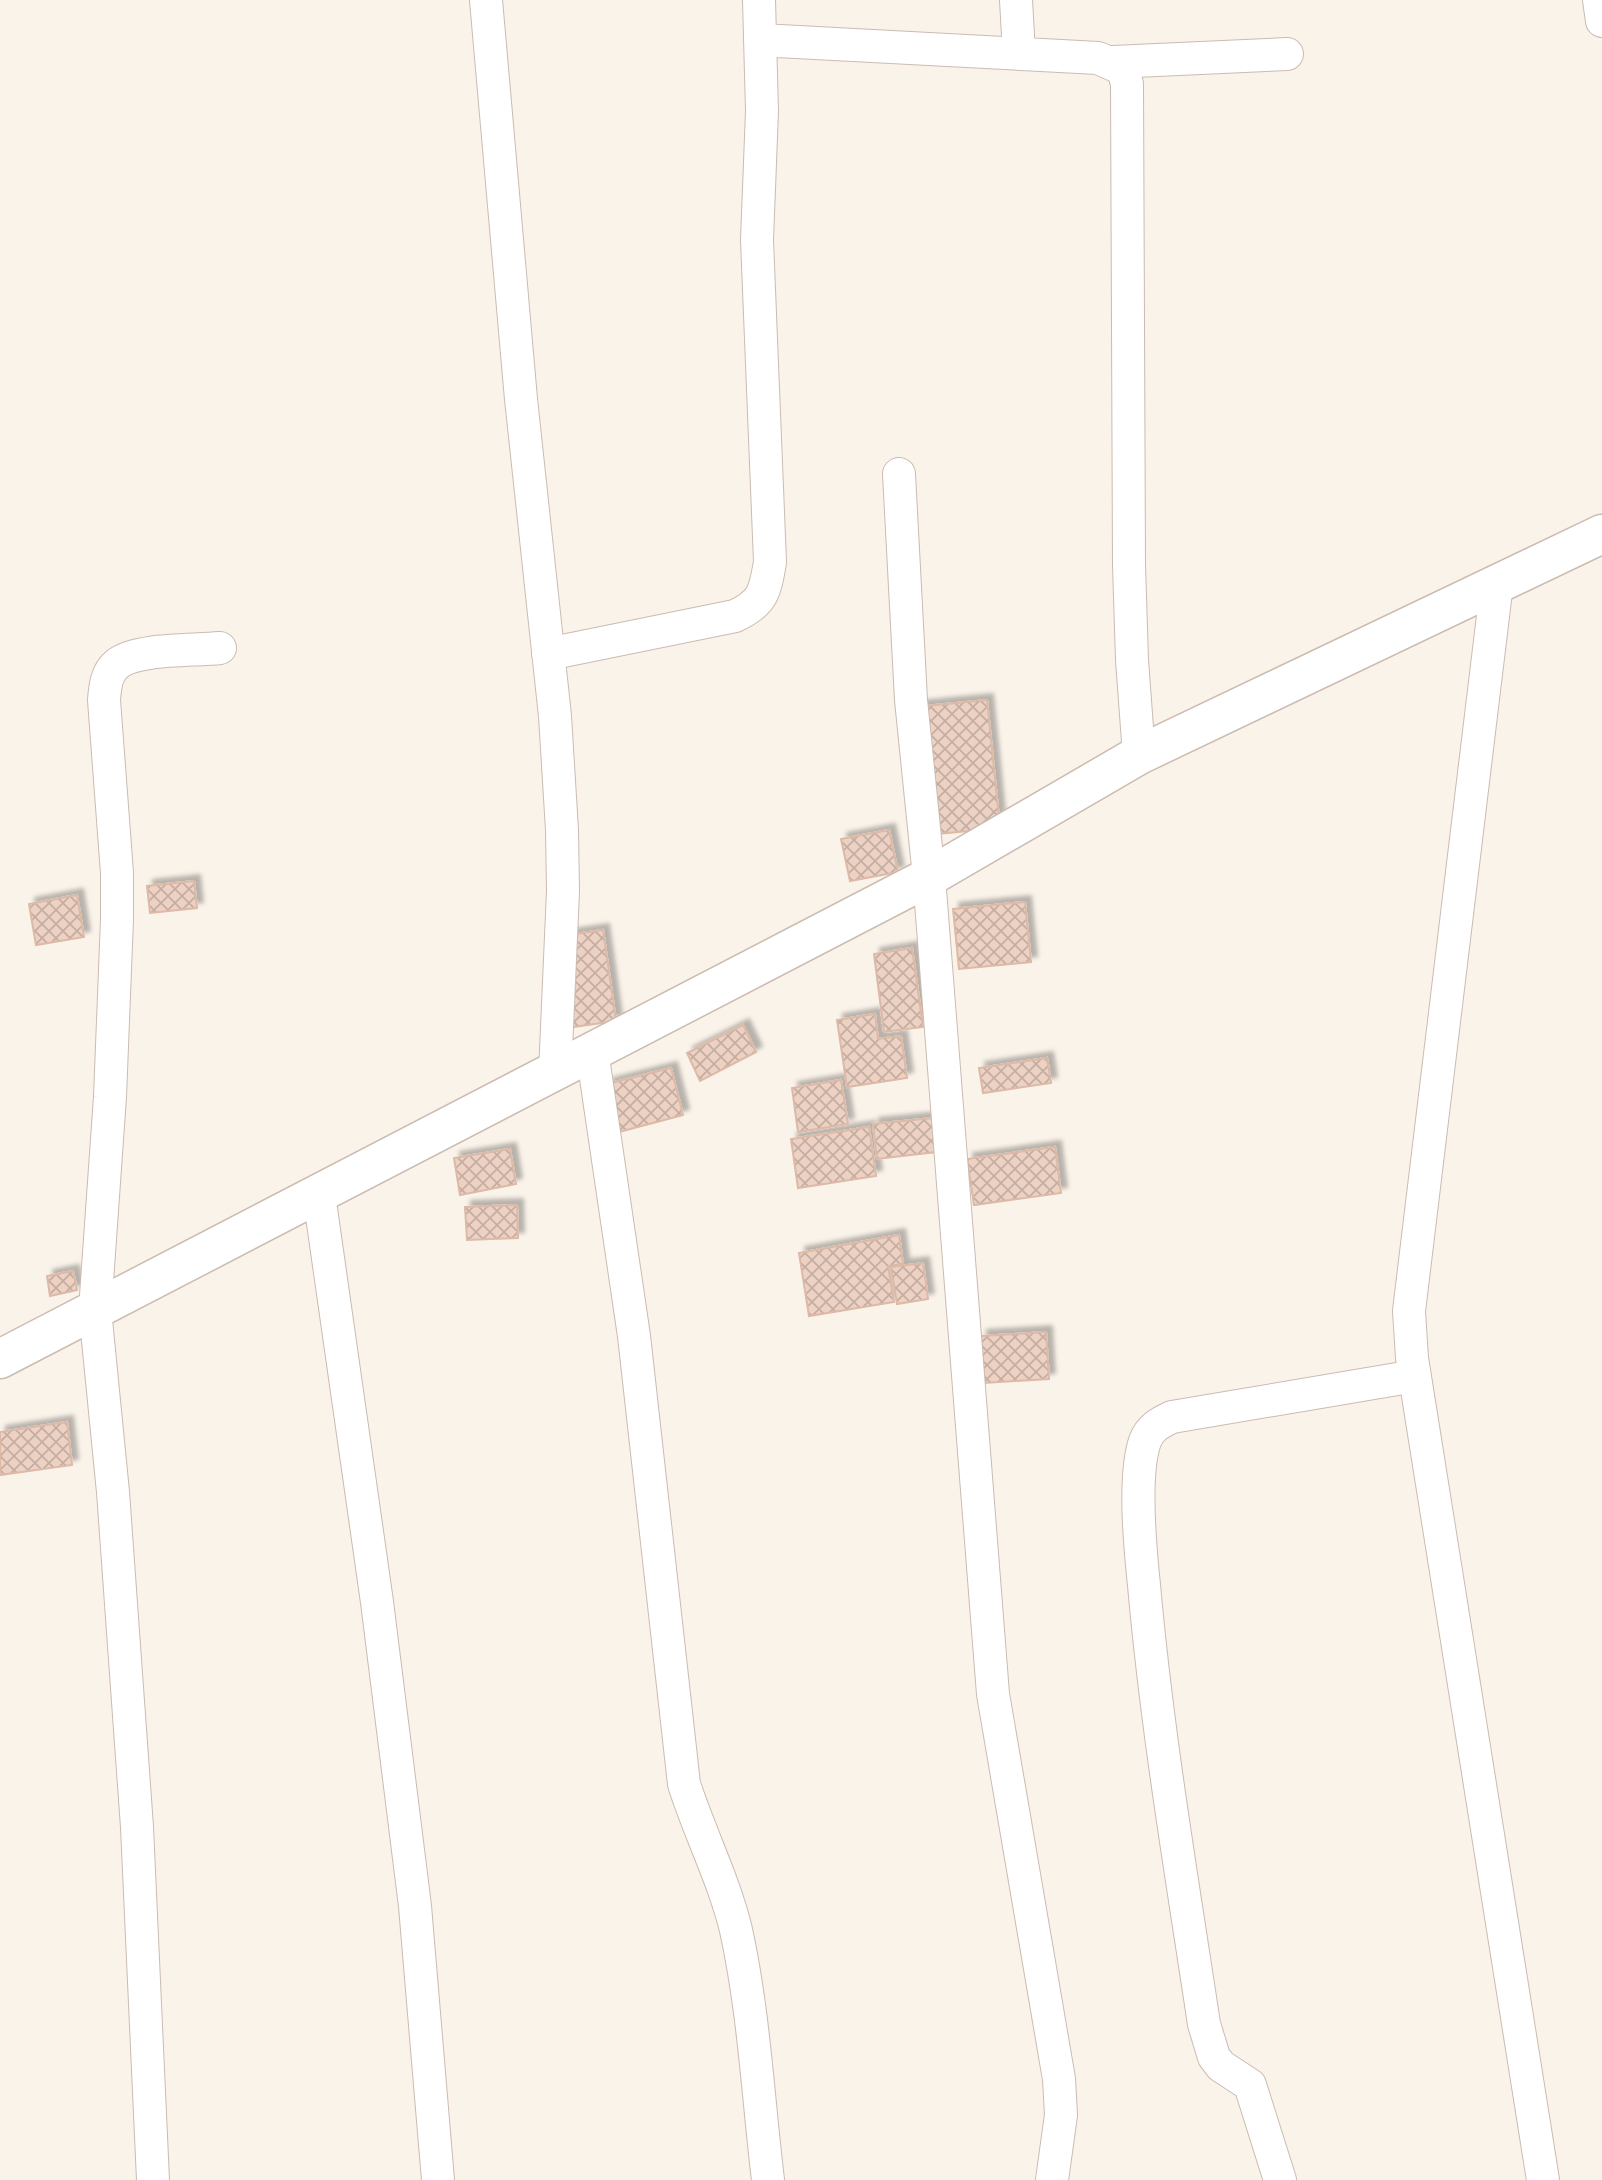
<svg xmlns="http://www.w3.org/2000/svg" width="1602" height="2180" viewBox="0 0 1602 2180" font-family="Quicksand,sans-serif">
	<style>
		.building { fill: url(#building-cross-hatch); stroke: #ddb9a6; stroke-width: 2; filter: url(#shadow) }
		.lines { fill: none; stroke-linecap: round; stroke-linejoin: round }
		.minor-casing { stroke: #cbbbb1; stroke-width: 34 }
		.tertiary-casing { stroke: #cbbbb1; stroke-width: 41 }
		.minor { stroke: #fff; stroke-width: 32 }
		.tertiary { stroke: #fff; stroke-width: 38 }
	</style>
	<defs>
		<pattern id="building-cross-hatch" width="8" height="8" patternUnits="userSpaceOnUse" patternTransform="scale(1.75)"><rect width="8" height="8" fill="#edd2c4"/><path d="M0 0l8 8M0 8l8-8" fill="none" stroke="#c4ada2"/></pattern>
		<filter id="shadow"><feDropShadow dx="6" dy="-6" stdDeviation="2" flood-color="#0004"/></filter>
	</defs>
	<rect width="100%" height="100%" fill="#faf3ea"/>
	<!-- building -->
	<path class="building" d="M987,700L1000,828L927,835L915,707Z
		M889,830L898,872L850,881L841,839Z
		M194,881L197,908L150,913L147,886Z
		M77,895L84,937L36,945L29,904Z
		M1025,902L1031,962L959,969L953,909Z
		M603,930L616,1021L573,1027L561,936Z
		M912,948L923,1027L884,1032L874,954Z
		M875,1014L878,1039L901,1036L907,1078L847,1087L837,1020Z
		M743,1025L756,1052L700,1081L687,1053Z
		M1047,1058L1051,1083L983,1093L979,1068Z
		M671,1068L683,1115L619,1132L607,1084Z
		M841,1080L848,1124L798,1132L792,1088Z
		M933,1118L936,1152L877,1159L873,1124Z
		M869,1127L876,1176L798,1188L791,1139Z
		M1055,1147L1061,1193L974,1205L967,1159Z
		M510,1149L516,1184L460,1195L454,1158Z
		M517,1205L518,1238L467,1240L465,1207Z
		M899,1235L903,1264L888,1266L894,1302L809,1316L799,1253Z
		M923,1263L928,1299L897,1304L891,1267Z
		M73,1271L77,1290L50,1296L47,1276Z
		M1046,1332L1049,1379L984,1383L981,1336Z
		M67,1422L72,1465L0,1475V1432Z"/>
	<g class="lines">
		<!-- minor casing -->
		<g class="minor-casing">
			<path id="minor" d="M486,0L521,399L555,716L562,830L563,891L555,1073
				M1016,0L1019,53
				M1599,0L1602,21
				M760,40L1098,58L1123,69L1127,84L1129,565L1132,660L1139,755
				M1113,62L1287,54
				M899,474L911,700L929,877L993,1694L1059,2079L1061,2115L1052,2180
				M1497,583L1409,1311L1412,1358L1543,2180
				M548,654L735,616C763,603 765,592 770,562L757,240L762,111L759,0
				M592,1051L634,1336L684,1784C700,1834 724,1880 736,1930C754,2012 758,2097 768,2180
				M319,1195L377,1602L415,1906L438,2180
				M153,2180L137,1827L113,1492L95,1310L110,1097L117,919V873L104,700C105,688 106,673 117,664C136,648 194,651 220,648
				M1280,2180L1250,2085L1221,2066L1214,2057L1204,2024C1182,1878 1157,1732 1144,1585C1140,1547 1133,1476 1145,1441C1150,1428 1159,1423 1172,1417L1415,1376"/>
		</g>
		<!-- tertiary casing -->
		<g class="tertiary-casing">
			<path id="tertiary" d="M0,1359L929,877L1139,755L1602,534"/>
		</g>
		<!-- minor -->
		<use href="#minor" class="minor"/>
		<!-- tertiary -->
		<use href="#tertiary" class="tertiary"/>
	</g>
</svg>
